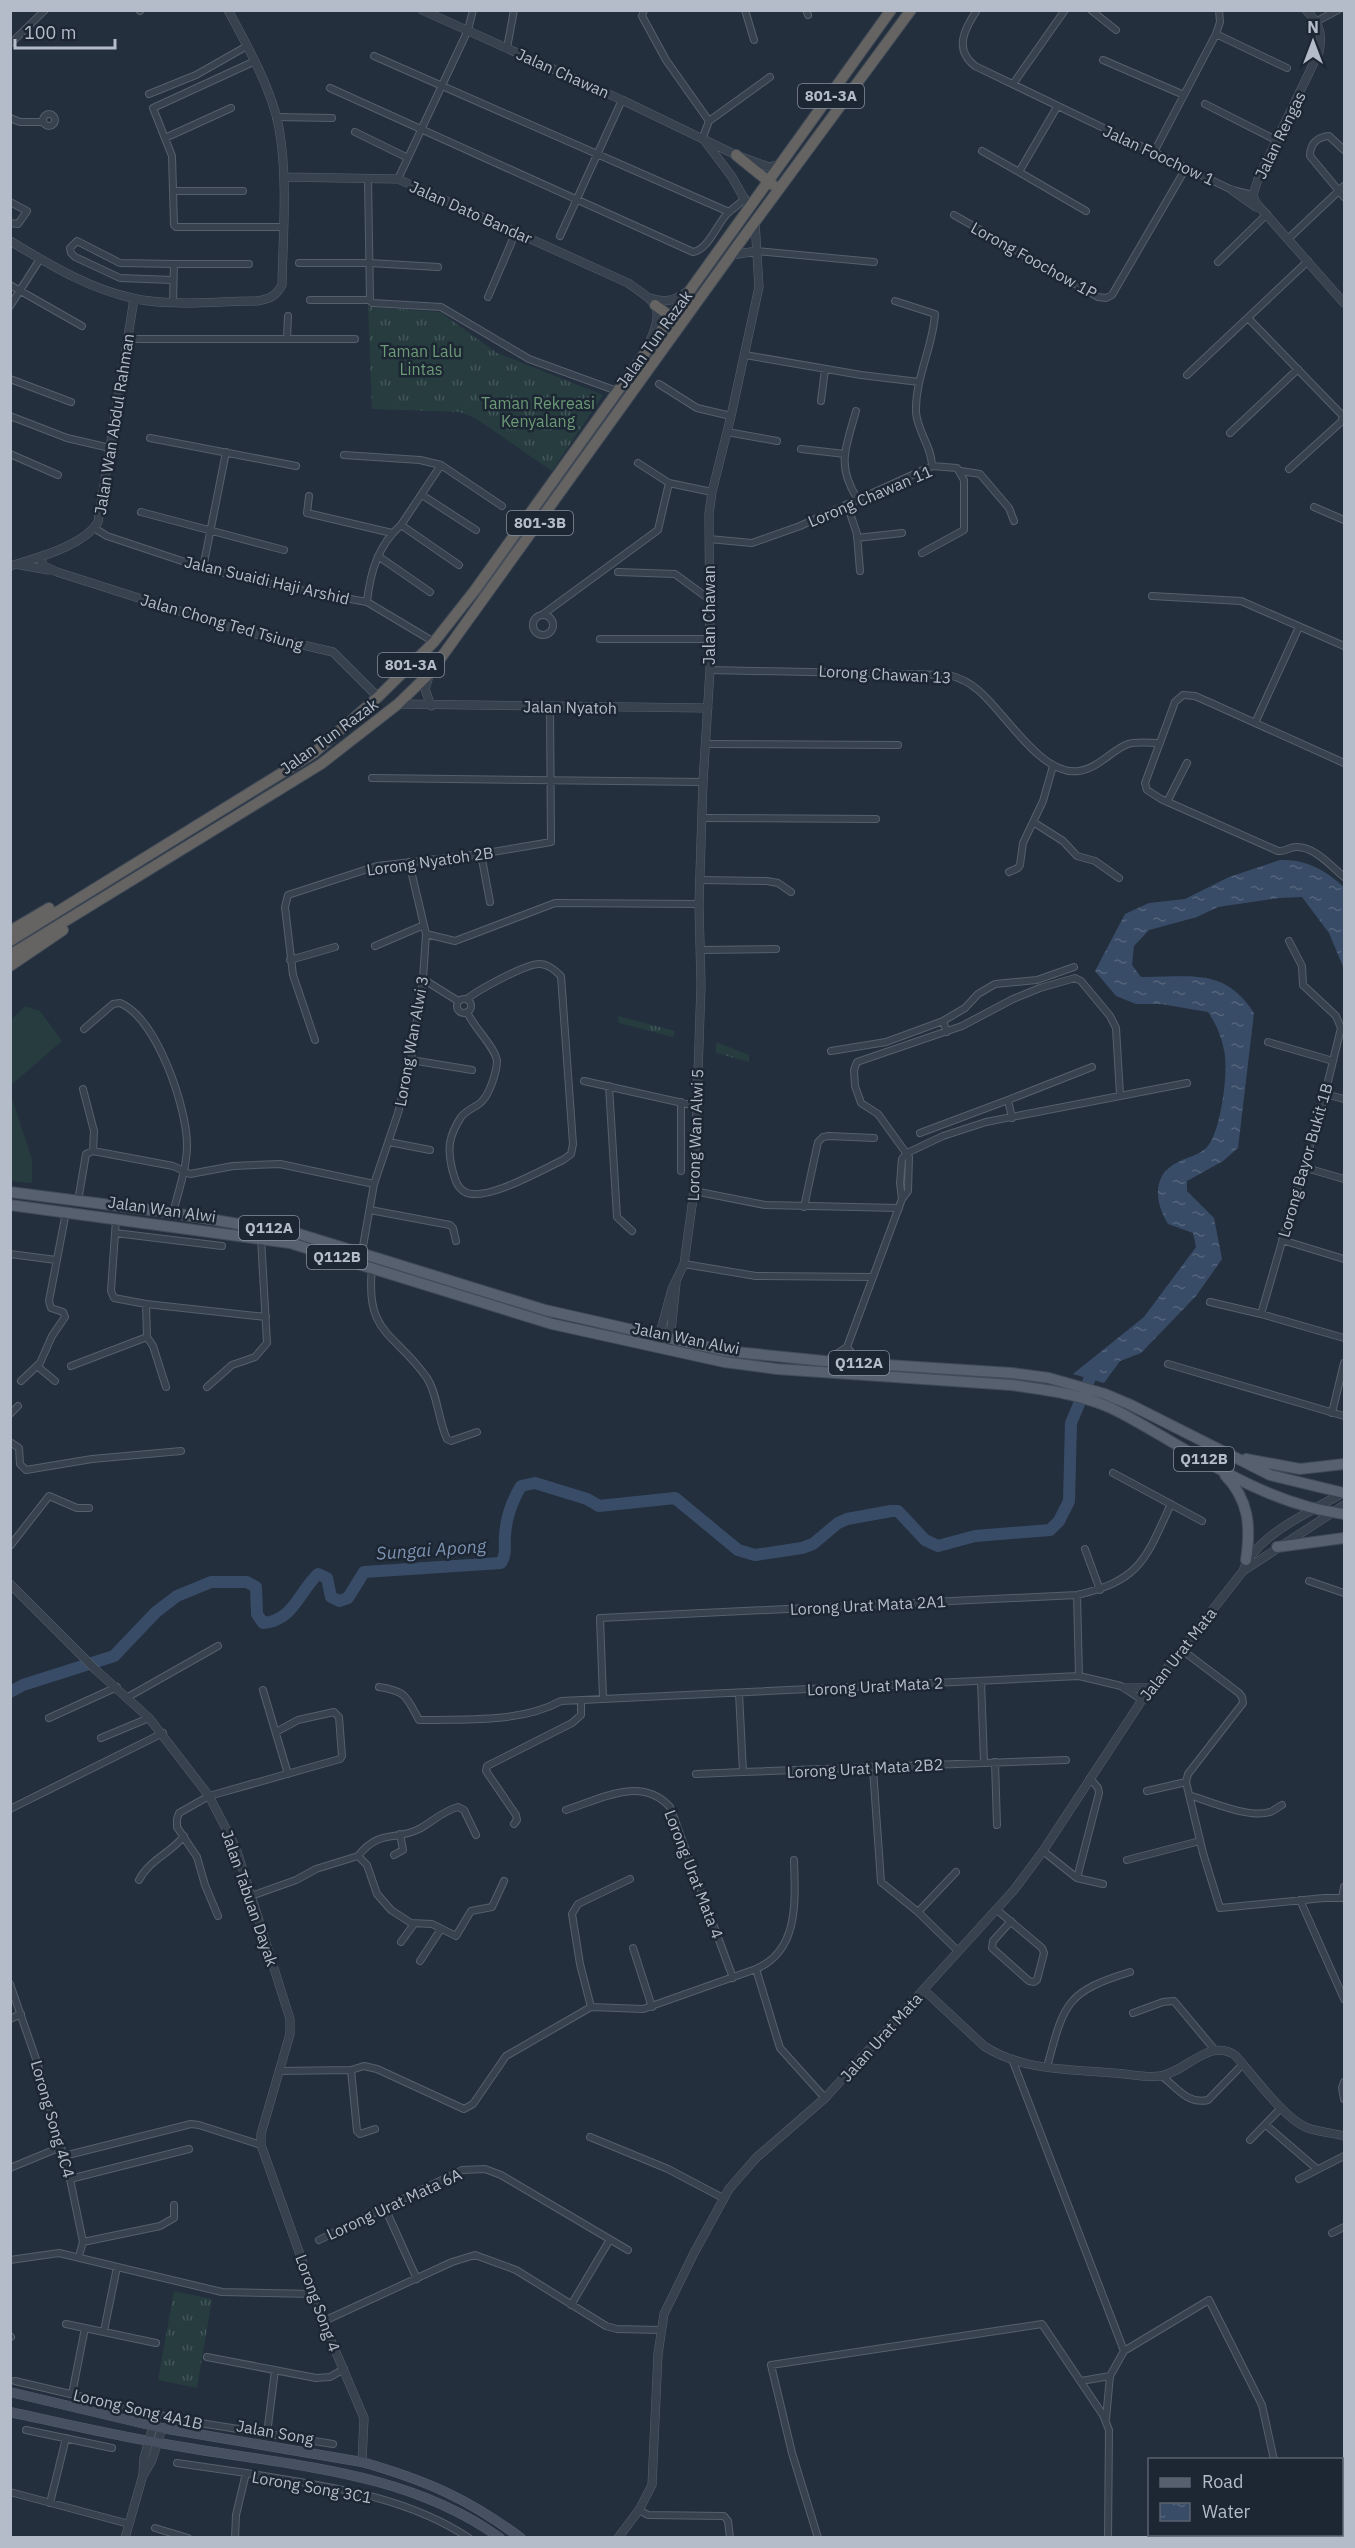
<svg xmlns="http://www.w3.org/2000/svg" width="1355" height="2548" viewBox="0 0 1355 2548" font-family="'IBM Plex Sans',sans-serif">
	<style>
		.grass { fill: url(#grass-tufts) }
		.pitch { fill: #263c3f }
		.water { fill: url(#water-ripples) }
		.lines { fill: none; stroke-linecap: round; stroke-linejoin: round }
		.river { stroke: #394c67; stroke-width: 12 }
		.minor-casing { stroke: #565f6c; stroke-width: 8 }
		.tertiary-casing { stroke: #565f6c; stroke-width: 9 }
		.secondary-casing { stroke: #565f6c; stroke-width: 10 }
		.primary-casing { stroke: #414a57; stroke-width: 12 }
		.trunk-casing { stroke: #434c59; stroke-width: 12 }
		.minor { stroke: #38414e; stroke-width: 6 }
		.tertiary { stroke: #38414e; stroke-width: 8 }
		.secondary { stroke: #465061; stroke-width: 9 }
		.primary { stroke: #56606e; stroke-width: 10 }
		.trunk { stroke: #656462; stroke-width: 10 }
		.labels { text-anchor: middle; stroke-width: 5; stroke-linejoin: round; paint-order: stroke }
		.shield { fill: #1d2633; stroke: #878f9c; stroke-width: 1.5 }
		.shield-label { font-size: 15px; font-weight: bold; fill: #b4bcc9 }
		.street-label { font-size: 16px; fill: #b4bcc9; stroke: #1d2633 }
		.park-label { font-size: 16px; fill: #6b9a76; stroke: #1d2633 }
		.water-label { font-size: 18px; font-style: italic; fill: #7c92b1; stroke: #1d2633 }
	</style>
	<defs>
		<pattern id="grass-tufts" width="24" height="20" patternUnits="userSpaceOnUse" patternTransform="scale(1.5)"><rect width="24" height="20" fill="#263c3f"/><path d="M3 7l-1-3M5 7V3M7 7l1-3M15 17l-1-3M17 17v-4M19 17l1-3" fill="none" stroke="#435659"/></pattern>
		<pattern id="water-ripples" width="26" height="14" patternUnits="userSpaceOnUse" patternTransform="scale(1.5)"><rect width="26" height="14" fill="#394c67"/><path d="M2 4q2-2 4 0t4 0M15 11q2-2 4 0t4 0" fill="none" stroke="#53647b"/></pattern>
	</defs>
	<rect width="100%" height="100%" fill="#242f3e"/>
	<!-- grass -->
	<path class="grass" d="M368,307L440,312L497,353L603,395L552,471L475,418L459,412L372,409Z
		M618,1016L675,1031L673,1037L619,1023Z
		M716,1042L749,1055V1062L716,1053Z
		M174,2291L212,2299L197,2388L158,2380Z"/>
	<!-- pitch -->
	<path class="pitch" d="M25,1006L40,1011L62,1041L11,1085V1020Z
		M10,1093L32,1159V1183L11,1181Z"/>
	<!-- water -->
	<path class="water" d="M1280,860C1306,859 1325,870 1344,887V969L1329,933L1302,897L1279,898L1218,907L1197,917L1149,930L1134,946L1132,965L1141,977C1189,978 1224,966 1254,1013L1238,1148L1223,1161L1187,1181V1191L1214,1218L1222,1259L1196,1296L1141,1353L1120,1361L1104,1383L1073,1374L1144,1317L1196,1247L1193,1233L1168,1224C1155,1203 1151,1175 1178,1162C1187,1157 1200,1155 1207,1147C1221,1132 1229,1070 1224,1050C1221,1035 1216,1024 1208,1012L1161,1004H1136L1116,996L1095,971L1125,914L1149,903L1185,899L1229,877Z"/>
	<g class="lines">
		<!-- river -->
		<path class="river" d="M10,1692L23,1685L114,1656L156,1612L177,1596L211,1582H247L256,1587L257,1614L263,1623C293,1621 298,1593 318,1574L327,1578L331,1597L339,1601L348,1598L364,1572L501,1563C507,1553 504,1547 505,1536C506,1518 512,1501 521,1486L535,1483L587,1499L599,1506L675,1498L738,1550L755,1555L802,1548L813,1544L838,1523L847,1519L891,1511H898L925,1540L938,1546L975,1536L1050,1530L1059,1521L1069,1501L1071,1423L1095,1366"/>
		<!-- minor casing -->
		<g class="minor-casing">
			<path id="minor" d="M644,10L642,16L666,60L709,121
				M745,10L754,40
				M806,10L808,15
				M977,10C965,28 953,49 975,66L1232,190L1253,195
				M1091,10L1116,30
				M140,11L141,10
				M1317,21L1338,10
				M1216,34L1287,68
				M10,44L45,10
				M507,48L514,10
				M374,56L729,212
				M1103,60L1184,95
				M253,62L153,108L172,156L174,225L176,227H283
				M1013,84L1065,10
				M330,88L693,252C708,250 717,224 727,214C733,208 740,204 745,198
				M149,94L196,75L247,46
				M1205,104L1276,140
				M1057,107L1019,172L1086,211
				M43 120a6 6 0 1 1 12 0a6 6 0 1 1-12 0Z
				M276,117L332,118
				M10,118L20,122H43
				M709,121L770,77
				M355,132L408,158
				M703,137L709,121
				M165,138L231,108
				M1344,150L1329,136C1317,137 1310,144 1310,156L1344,197
				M982,151L1019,172
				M1154,152L1216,34L1220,22L1219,10
				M368,179L370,300L372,303L441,307L529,359L617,391
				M398,179L468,30L473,10
				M173,191H243
				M10,202L27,211L18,224L10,223
				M954,215L1098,297L1106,298L1112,295L1186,168
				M560,236L622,100
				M1289,238L1344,186
				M757,251L874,262
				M1218,262L1267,214
				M299,263H370L438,267
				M173,280L120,278L75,257L71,253L70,248L77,241L120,263L174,264
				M10,285L82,326
				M488,297L516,232
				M310,300H370
				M895,301L935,314C933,347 915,378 916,412C917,431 932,447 932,466
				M173,302L174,264H249
				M10,306L40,259
				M1248,318L1343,416L1341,422L1289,469
				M287,338L288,316
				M127,339H355
				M745,355L861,375L919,382
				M1187,375L1308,261
				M10,379L71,402
				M659,384L697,408L731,416
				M821,401L825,369
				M856,411C846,447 836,465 857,498
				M10,416L67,438L110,448
				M727,432L777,441
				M1230,433L1298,369
				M150,438L296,466
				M801,449L845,454
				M10,454L58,475
				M344,455L420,460L441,465L502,506
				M638,463L669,483L712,492
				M961,471L980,474L1009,508L1014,521
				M422,495L476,530
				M309,496L307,513L392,533
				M847,504L857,534L860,571
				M1314,507L1344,520
				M141,512L284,550
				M401,525L459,565
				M94,528L107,536L203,568L283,587L367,602L434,642
				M857,538L902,533
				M709,539L752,543L800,526L932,466L957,468L964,480V530L922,553
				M378,556L430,592
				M203,568L226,452
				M618,572L675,574L709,599
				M1152,596L1241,601L1344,646
				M367,602C370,573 378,545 401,525L441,465
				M542,615L658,530L669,483
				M533 625a10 10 0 1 1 20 0a10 10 0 1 1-20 0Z
				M600,639H709
				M710,670L949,675C960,678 969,682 978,690C1004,711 1041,777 1079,771C1099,768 1113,749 1128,744C1137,741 1150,743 1160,743
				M1255,723L1299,627
				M705,744L898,745
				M1344,763L1211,703L1195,696L1183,695L1175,702L1145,783L1147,790L1161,799L1278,851C1285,852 1289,847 1296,847C1314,846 1331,866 1344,877
				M372,778L703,782
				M1167,802L1187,763
				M702,818L876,819
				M1033,822L1063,841L1077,856L1095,861L1119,878
				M481,854L490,902
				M1009,872L1018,868L1020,865L1023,843L1043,801L1053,766
				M700,880L767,881L778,883L791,892
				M426,934L455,941L555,903L699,904
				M375,946L424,925
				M700,950L776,949
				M290,960L335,947
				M423,979L458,1001
				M457 1006a7 7 0 1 1 14 0a7 7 0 1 1-14 0Z
				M467,999C478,990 527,963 540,964C548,964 556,971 561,976L573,1144L571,1154L563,1160C543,1169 485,1203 465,1192C456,1187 455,1178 452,1169C447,1148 449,1136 461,1117C466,1111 473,1108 479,1104C489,1097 496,1074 497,1062C497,1049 474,1028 467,1012
				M943,1021L965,1008L978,994L995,984L1037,980L1074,967
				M84,1029L113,1004L120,1003C157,1018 187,1108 187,1145C187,1168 178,1192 173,1213
				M315,1040L293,975L285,907L288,895L377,866L481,854L551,842L550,706
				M1268,1042L1333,1061
				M831,1051L886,1042L943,1021L947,1032
				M411,1060L472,1070
				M584,1081L696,1106
				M609,1086L617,1217L632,1231
				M83,1089L94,1131L93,1151
				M1325,1094L1344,1099
				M1008,1100L1092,1067
				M920,1133L1008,1100L1012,1118
				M389,1142L430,1150
				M1303,1167L1344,1179
				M681,1171V1102
				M694,1191L765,1205L899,1208
				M902,1199L900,1183L902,1159L907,1153L943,1136L986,1122L1187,1083
				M78,1201L86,1154L93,1151L173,1166L190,1174L233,1166L280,1164L374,1184
				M804,1207L818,1142L823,1137L829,1136L874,1138
				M370,1210L450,1225L453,1228L456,1241
				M116,1219L111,1291L114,1298L146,1304L266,1317
				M115,1233L222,1246
				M1282,1240L1344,1259
				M362,1252L374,1184L398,1113L411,1060L423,979L426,934L409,862
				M10,1254L56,1260
				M684,1264L756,1276L872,1277
				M372,1268C365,1335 395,1332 427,1378C438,1395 438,1420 447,1439L451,1441L477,1432
				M1210,1302L1261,1314L1344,1338
				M146,1304L147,1337L153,1346L166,1387
				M1261,1314L1325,1094L1341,1028L1336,1016L1303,985L1302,966L1289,941
				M847,1347L859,1363
				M829,1359L847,1347L902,1199L908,1191L909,1157L878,1114L861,1103L855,1086L854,1070L857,1062L962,1026L1013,999L1040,988L1075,978L1081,981L1110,1016L1116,1028L1120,1095
				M1168,1364L1344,1416
				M37,1366L55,1381
				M71,1366L147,1337
				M21,1381L40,1363L52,1336L65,1317L63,1312L51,1308L49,1301L66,1212
				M207,1387L232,1365L255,1357L267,1343L261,1238
				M1332,1413L1344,1363
				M10,1414L18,1406
				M10,1442L19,1448L20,1464L26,1470L92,1459L181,1451
				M1113,1473L1202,1521
				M10,1546L49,1496L77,1508H89
				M1085,1549L1100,1590
				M1309,1581L1344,1593
				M1077,1595L1079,1676
				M1182,1650L1239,1693L1242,1697L1243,1703L1188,1774L1186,1782L1203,1853L1220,1908L1324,1898H1344
				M981,1681L984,1762
				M379,1687C406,1691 406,1696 419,1720H430C474,1719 522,1722 561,1701L1079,1676L1121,1686L1142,1700
				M263,1690L288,1774
				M739,1693L743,1772L1066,1760
				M128,1697L218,1646
				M603,1698L600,1618L1077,1595C1141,1580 1145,1560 1171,1504
				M49,1718L117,1687
				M101,1738L149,1718
				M995,1762L997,1825
				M873,1769L881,1882L918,1912L958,1951
				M696,1774L743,1772
				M1147,1791L1186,1782
				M1189,1795C1208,1801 1250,1819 1270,1812C1274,1811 1278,1807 1282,1805
				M10,1809L163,1733
				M566,1810C601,1799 641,1775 670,1807L733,1978
				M514,1824L517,1820L516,1815L486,1771L487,1766L572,1723L581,1715V1700
				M1043,1851L1077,1878L1103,1884
				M394,1855L403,1850L400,1834
				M358,1856C380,1828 396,1842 421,1828C433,1821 443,1811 458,1807L464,1810L476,1835
				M1127,1860L1200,1841
				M1077,1878L1099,1793L1098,1788L1090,1778
				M139,1880C149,1860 171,1853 184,1836
				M251,1896L296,1880L316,1869L358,1856L367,1865L377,1894L391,1910L411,1923L432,1924L456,1936L471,1911L492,1907L504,1881
				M1342,1898L1344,1887
				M1300,1900L1344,1999
				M997,1910L1042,1948L1044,1953L1037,1980L1034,1982L1029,1981L992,1948L993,1941L1011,1921
				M918,1912L956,1872
				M218,1916L205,1885L197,1857L177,1827V1819L179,1813L209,1796L340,1759L342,1756L339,1717L334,1712L298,1720L276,1732
				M401,1942L414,1924
				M633,1948L652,2007
				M420,1961L441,1929
				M756,1969C800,1950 795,1899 794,1860
				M10,1984L37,2062L70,2179L83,2242L79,2256
				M591,2007L580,1964L572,1914L578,1904L630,1879
				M1133,2013L1163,2002L1174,2001L1214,2049
				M10,2019L21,2014
				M1012,2059L1124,2351
				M1047,2067C1064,2004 1065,1992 1130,1972
				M351,2070L364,2066L377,2069L464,2109L473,2104L506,2056L591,2007L643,2009L756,1969L780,2048L825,2098
				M279,2071L351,2070L357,2131L360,2134L375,2129
				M1162,2076C1176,2087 1188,2105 1208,2100L1243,2064
				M1344,2082L1342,2088L1344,2099
				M1266,2125L1317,2169
				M590,2137L668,2169L723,2198
				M1250,2140L1281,2108
				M64,2156L191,2124L199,2125L261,2145
				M10,2168L61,2147
				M70,2179L189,2149
				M1299,2179L1344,2156
				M385,2208L417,2279
				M1332,2233L1344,2227
				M319,2240L462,2170L485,2169L501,2175L628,2250
				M83,2242L160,2226L174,2218V2205
				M10,2260L59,2253L222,2292L314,2294
				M571,2305L609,2241
				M324,2321L452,2262L475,2255L516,2270L606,2326L617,2329L660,2330
				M66,2324L156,2343
				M104,2331L117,2267
				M10,2336L11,2337
				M207,2357L316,2378L330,2377L344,2369
				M15,2381L181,2420L333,2444
				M1081,2381L1110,2376
				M72,2394L85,2328
				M1106,2419L1110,2376L1124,2351L1209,2300L1262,2405L1274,2460
				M26,2430L112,2448
				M267,2434L275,2370
				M177,2463L246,2473
				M1342,2474H1344
				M10,2492L129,2524
				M50,2503L66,2438
				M639,2510L648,2515L724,2516L728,2521L730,2538
				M155,2528L188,2538
				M1284,2534V2538
				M1328,2536L1344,2535
				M235,2538L236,2515L246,2473C323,2486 402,2494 469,2538
				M818,2538L792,2453L771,2365L1042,2324L1103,2415L1109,2430L1108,2538"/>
		</g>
		<!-- tertiary casing -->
		<g class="tertiary-casing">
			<path id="tertiary" d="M422,10L622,100L736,155L769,167L779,165
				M1306,10C1319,23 1323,33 1319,52L1258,179L1253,195L1256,203L1344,303
				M705,141L732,177L750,209
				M284,177L398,179L628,283C657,303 665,307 650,341
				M1232,190L1256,207
				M10,241C49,264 87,288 132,298C171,307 217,301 257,301C270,299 276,296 282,285C283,233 288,179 279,128C272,90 247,45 228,10
				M732,255L757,251
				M650,298C665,303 674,301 686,292
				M39,557L44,566L57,572L239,630L333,652L378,697
				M20,565L49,570
				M10,566C35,559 85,545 98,522L134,299
				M429,676L425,689L431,706
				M398,704L708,708
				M670,1341L676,1283
				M656,1348L672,1289L684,1264L694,1191L701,985L699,904L703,782L710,670L709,514L712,492L731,416L759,287L755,222
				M1243,1571L1344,1505
				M10,1584L96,1670L149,1718L209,1796L236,1848L290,2019V2034L261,2134V2145L329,2336L364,2418L362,2462
				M1125,1688H1152
				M924,1990L984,2046C1022,2071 1071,2069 1114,2073C1129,2074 1145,2078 1160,2076C1187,2072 1207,2038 1235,2055C1252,2074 1285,2120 1308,2128C1319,2132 1333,2133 1344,2136
				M144,2474L152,2460L162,2428
				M125,2538L143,2475L144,2458L153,2426
				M618,2538L639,2510L652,2485L658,2354L664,2314L694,2253L729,2189L756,2158L825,2098L1014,1890L1043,1851L1142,1700L1243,1571C1254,1536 1313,1510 1343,1493"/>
		</g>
		<!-- secondary casing -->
		<g class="secondary-casing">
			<path id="secondary" d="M10,2392L162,2428L362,2462C425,2480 467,2498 521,2538
				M10,2412C70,2425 129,2439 189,2448C295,2466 409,2472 500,2538"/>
		</g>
		<!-- primary casing -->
		<g class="primary-casing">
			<path id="primary" d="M10,1192L173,1213L299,1234L545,1310L726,1351L824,1361L1012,1373L1049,1378L1105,1394L1131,1405L1270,1475L1344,1493
				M10,1205L290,1243L552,1324L724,1362L777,1369L1011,1385C1047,1390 1089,1395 1121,1413C1192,1451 1262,1504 1344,1514
				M1246,1459L1300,1469L1344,1464
				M1225,1475C1249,1500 1251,1526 1246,1560
				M1277,1547L1344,1538"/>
		</g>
		<!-- trunk casing -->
		<g class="trunk-casing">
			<path id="trunk" d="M736,155L773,185
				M655,305L671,317L678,316
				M10,931L49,908
				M10,941L314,753L378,697L434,642L475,590L891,10
				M10,955L321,764L398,704L430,673L743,238L911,10
				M10,966L63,930"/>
		</g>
		<!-- minor -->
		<use href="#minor" class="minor"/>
		<!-- tertiary -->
		<use href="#tertiary" class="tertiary"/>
		<!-- secondary -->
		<use href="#secondary" class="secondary"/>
		<!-- primary -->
		<use href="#primary" class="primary"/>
		<!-- trunk -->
		<use href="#trunk" class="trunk"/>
	</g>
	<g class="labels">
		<!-- shield labels -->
		<g class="shield">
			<rect x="798" y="84" width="66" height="24" rx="4.5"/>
			<rect x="507" y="511" width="66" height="24" rx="4.5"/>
			<rect x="378" y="653" width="66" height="24" rx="4.5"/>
			<rect x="239" y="1216" width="60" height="24" rx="4.5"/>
			<rect x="307" y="1245" width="60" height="24" rx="4.5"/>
			<rect x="829" y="1351" width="60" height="24" rx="4.5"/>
			<rect x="1174" y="1447" width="60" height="24" rx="4.5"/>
		</g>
		<g class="shield-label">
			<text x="831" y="101">801-3A</text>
			<text x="540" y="528">801-3B</text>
			<text x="411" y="670">801-3A</text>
			<text x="269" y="1233">Q112A</text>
			<text x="337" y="1262">Q112B</text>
			<text x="859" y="1368">Q112A</text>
			<text x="1204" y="1464">Q112B</text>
		</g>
		<!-- street labels -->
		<g class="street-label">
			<text transform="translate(563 73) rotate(24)" y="6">Jalan Chawan</text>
			<text transform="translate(1280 135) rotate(-64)" y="6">Jalan Rengas</text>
			<text transform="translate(1159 155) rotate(25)" y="6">Jalan Foochow 1</text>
			<text transform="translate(471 212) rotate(24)" y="6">Jalan Dato Bandar</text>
			<text transform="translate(1034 260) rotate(29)" y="6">Lorong Foochow 1P</text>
			<text transform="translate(654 339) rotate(-54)" y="6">Jalan Tun Razak</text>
			<text transform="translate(114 424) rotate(-81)" y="6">Jalan Wan Abdul Rahman</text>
			<text transform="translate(870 496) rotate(-23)" y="6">Lorong Chawan 11</text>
			<text transform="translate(267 580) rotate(13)" y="6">Jalan Suaidi Haji Arshid</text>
			<text transform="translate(709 615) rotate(-90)" y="6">Jalan Chawan</text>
			<text transform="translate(222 622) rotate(16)" y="6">Jalan Chong Ted Tsiung</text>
			<text transform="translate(885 674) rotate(3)" y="6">Lorong Chawan 13</text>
			<text transform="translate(570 707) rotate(1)" y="6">Jalan Nyatoh</text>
			<text transform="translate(329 736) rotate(-36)" y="6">Jalan Tun Razak</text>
			<text transform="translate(430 861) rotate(-8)" y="6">Lorong Nyatoh 2B</text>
			<text transform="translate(411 1041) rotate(-80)" y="6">Lorong Wan Alwi 3</text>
			<text transform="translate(695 1135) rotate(-88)" y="6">Lorong Wan Alwi 5</text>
			<text transform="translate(1305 1160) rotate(-74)" y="6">Lorong Bayor Bukit 1B</text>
			<text transform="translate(162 1209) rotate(8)" y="6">Jalan Wan Alwi</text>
			<text transform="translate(686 1338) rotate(11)" y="6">Jalan Wan Alwi</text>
			<text transform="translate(868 1605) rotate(-3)" y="6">Lorong Urat Mata 2A1</text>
			<text transform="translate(1178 1654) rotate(-52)" y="6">Jalan Urat Mata</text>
			<text transform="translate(875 1686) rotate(-3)" y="6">Lorong Urat Mata 2</text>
			<text transform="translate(865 1768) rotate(-3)" y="6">Lorong Urat Mata 2B2</text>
			<text transform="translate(694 1874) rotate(69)" y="6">Lorong Urat Mata 4</text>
			<text transform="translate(250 1898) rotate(71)" y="6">Jalan Tabuan Dayak</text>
			<text transform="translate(881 2037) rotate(-48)" y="6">Jalan Urat Mata</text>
			<text transform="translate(53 2119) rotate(74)" y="6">Lorong Song 4C4</text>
			<text transform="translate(394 2204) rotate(-25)" y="6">Lorong Urat Mata 6A</text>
			<text transform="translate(318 2303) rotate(70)" y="6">Lorong Song 4</text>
			<text transform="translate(138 2409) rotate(13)" y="6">Lorong Song 4A1B</text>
			<text transform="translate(275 2432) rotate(10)" y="6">Jalan Song</text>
			<text transform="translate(312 2487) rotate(10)" y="6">Lorong Song 3C1</text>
		</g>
		<!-- park labels -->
		<g class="park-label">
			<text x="421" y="357">Taman Lalu<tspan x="421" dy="18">Lintas</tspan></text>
			<text x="538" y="409">Taman Rekreasi<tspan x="538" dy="18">Kenyalang</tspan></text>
		</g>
		<!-- water labels -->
		<g class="water-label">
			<text transform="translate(431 1550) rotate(-4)" y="6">Sungai Apong</text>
		</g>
	</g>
	<!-- border -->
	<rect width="1355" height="2548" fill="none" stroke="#b4bcc9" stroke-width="24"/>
	<!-- legend -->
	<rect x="1148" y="2458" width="195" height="78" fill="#1d2633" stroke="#59626f" stroke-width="1.5"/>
	<rect x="1160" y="2478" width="30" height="9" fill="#56606e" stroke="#59626f" stroke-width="1.5"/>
	<text x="1202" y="2488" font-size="18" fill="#b4bcc9">Road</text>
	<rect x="1160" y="2503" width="30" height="18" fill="url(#water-ripples)" stroke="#59626f" stroke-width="1.5"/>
	<text x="1202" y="2518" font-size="18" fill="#b4bcc9">Water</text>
	<!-- north arrow -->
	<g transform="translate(1313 42)" stroke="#1d2633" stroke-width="4.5" paint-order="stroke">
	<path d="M0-4.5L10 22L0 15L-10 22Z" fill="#b4bcc9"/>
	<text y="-9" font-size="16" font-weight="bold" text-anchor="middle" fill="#b4bcc9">N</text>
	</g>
	<!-- scale -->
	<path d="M15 39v9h100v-9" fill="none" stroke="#b4bcc9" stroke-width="3"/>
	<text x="24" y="39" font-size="18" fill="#b4bcc9" stroke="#1d2633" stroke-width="4.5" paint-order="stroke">100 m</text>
</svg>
